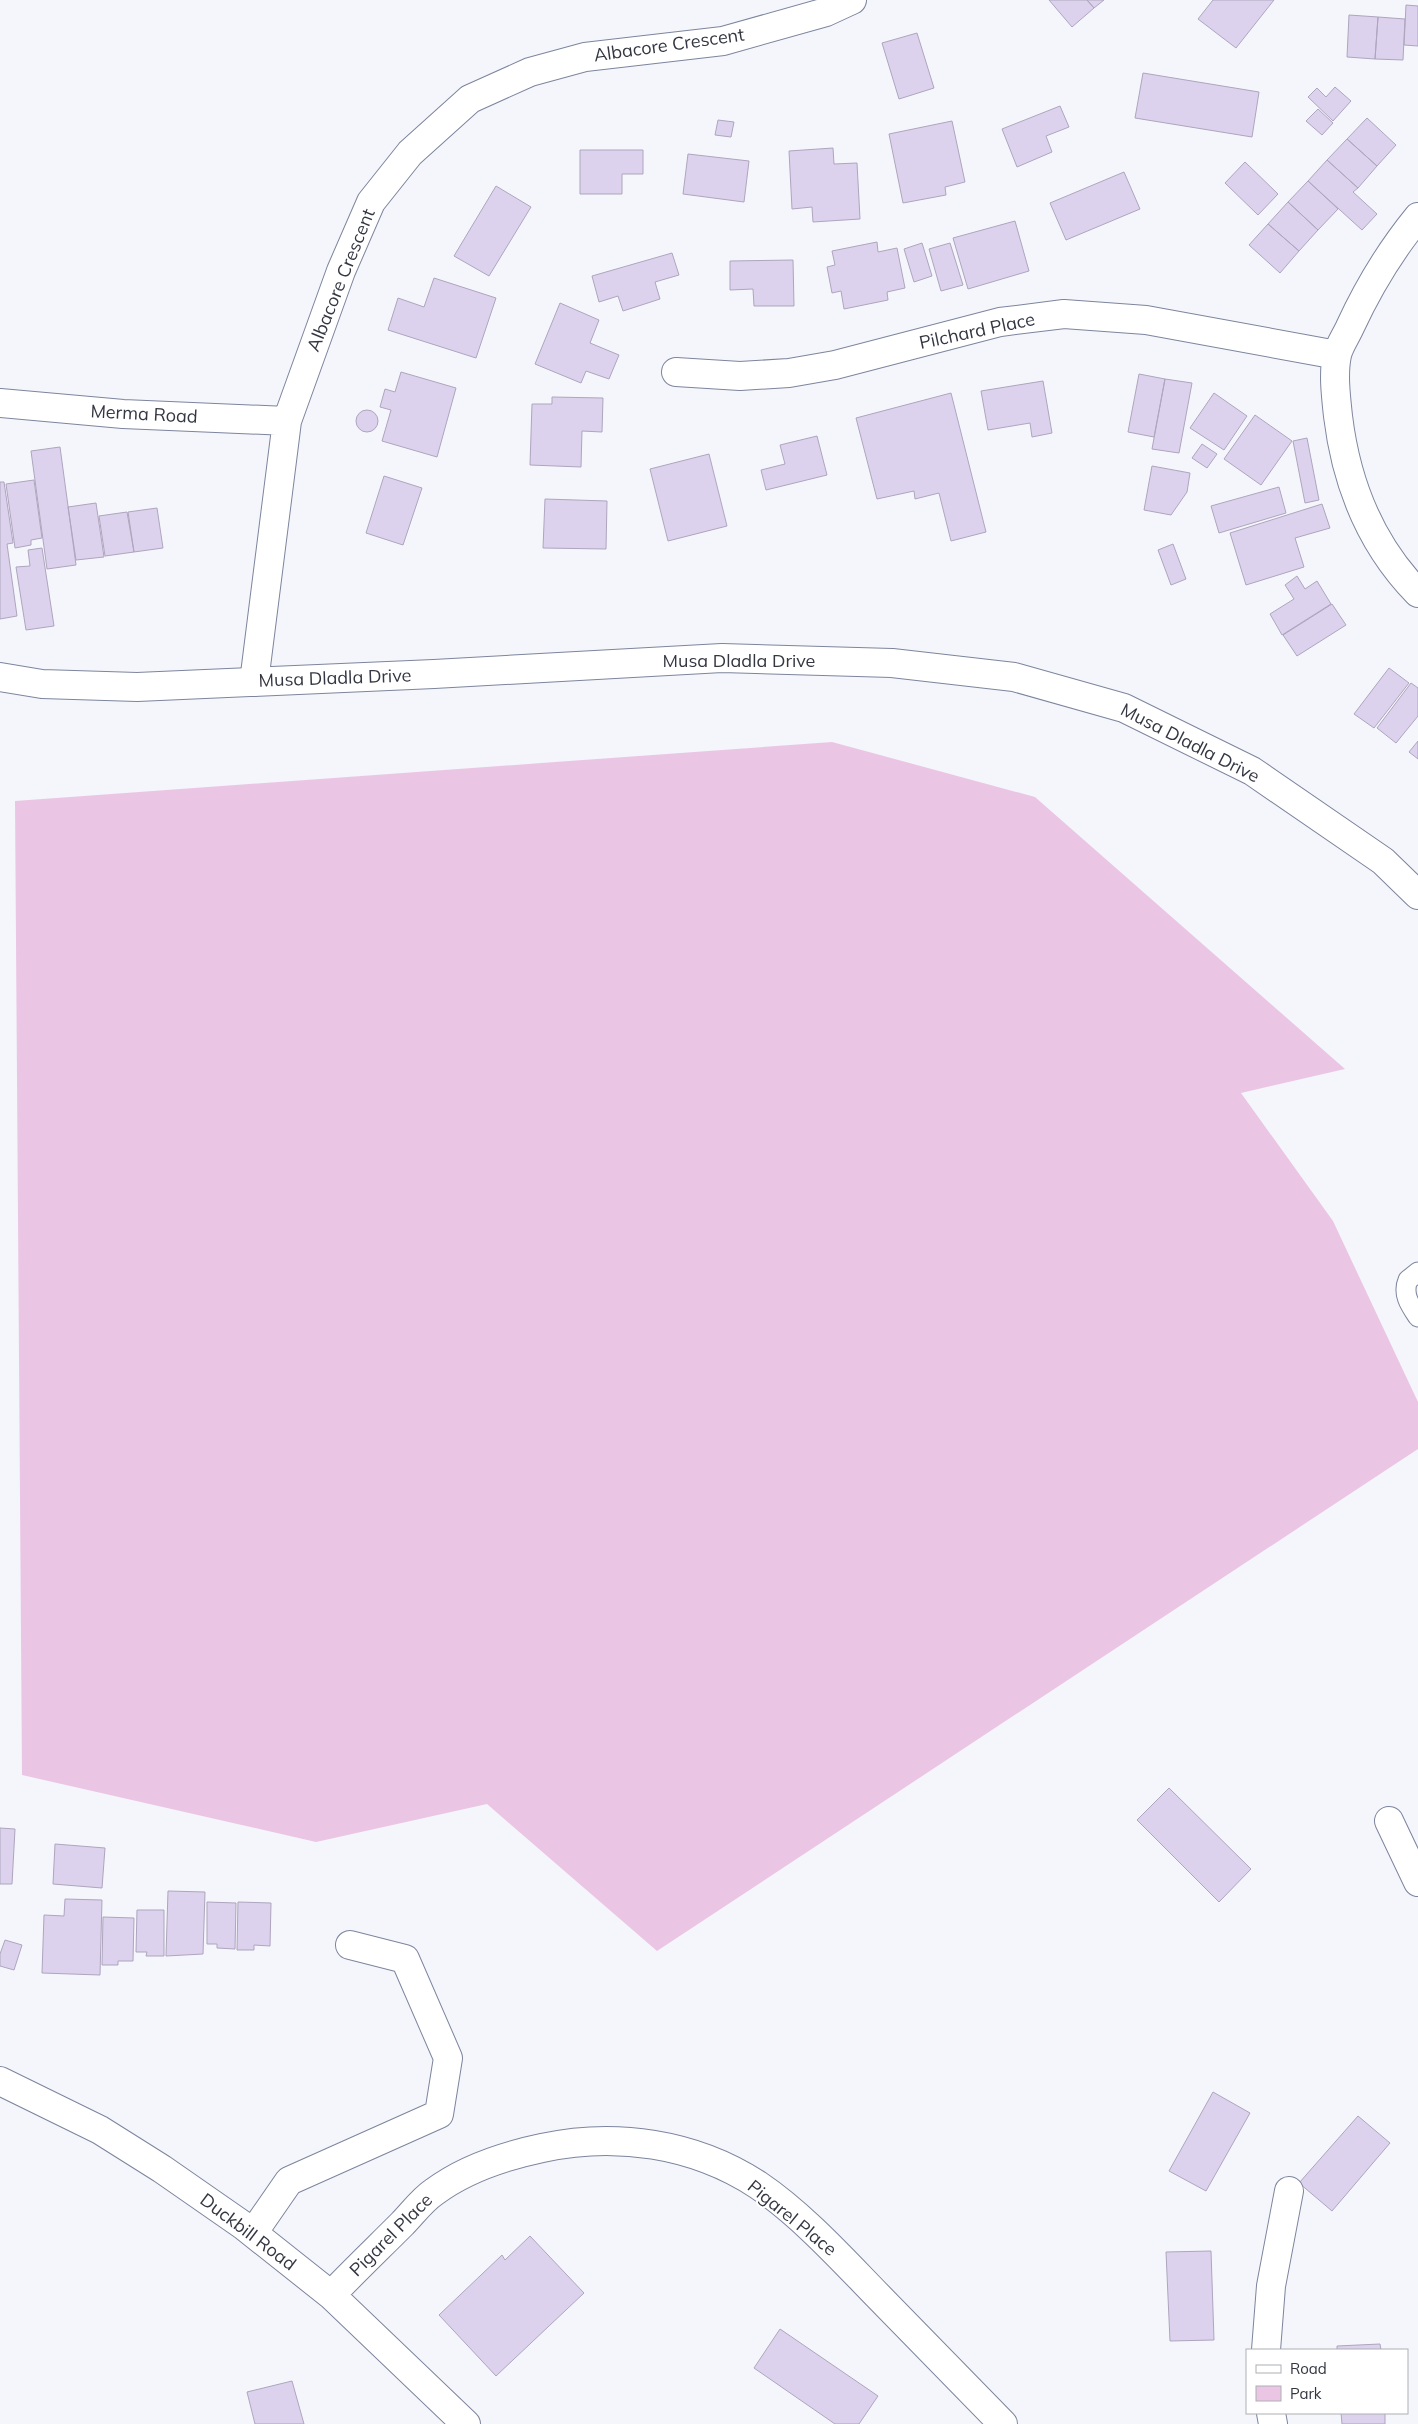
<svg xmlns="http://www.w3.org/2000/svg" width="1418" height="2424" viewBox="0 0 1418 2424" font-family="Mulish,sans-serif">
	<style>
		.green { fill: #ebc6e4 }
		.building { fill: #dcd2ed; stroke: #aea5be }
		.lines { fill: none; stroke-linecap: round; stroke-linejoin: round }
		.service-casing { stroke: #7d859d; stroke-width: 21 }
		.minor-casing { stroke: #7d859d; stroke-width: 30 }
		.tertiary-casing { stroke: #7d859d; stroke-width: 30 }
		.service { stroke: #fff; stroke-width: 19 }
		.minor { stroke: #fff; stroke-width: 28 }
		.tertiary { stroke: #fff; stroke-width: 28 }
		.labels { text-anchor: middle; stroke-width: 4; stroke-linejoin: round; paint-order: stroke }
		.street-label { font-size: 18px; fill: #343742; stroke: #fff }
	</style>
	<rect width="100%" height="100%" fill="#f4f6fb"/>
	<!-- green -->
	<path class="green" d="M832,742L1035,797L1345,1069L1241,1093L1333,1221L1418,1402V1449L657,1951L487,1804L316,1842L22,1775L15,801Z"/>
	<!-- building -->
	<path class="building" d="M1049,0H1087L1094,8L1072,27Z
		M1087,0H1104L1094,8Z
		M1213,0H1274L1236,48L1198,19Z
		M1406,5L1418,6V46L1404,45Z
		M1349,15L1378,17L1375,59L1347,57Z
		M1378,17L1405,19L1403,60L1375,59Z
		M917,33L934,88L899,99L882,43Z
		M1143,73L1259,92L1252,137L1135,118Z
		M1335,87L1351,101L1333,121L1308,97L1317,88L1326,97Z
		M1060,106L1069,127L1046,136L1052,152L1017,167L1002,129Z
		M1318,109L1333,123L1322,135L1306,121Z
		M1367,118L1396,145L1377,166L1347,139Z
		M718,120L734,122L731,137L715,135Z
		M952,121L965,182L945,187L946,195L903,203L889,134Z
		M1347,139L1377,166L1358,188L1327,160Z
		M833,148L834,164L857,163L860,219L813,222L812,207L792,209L789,151Z
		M580,150H643V174H622V194H580Z
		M688,154L749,161L744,202L683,194Z
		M1327,160L1358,188L1353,192L1377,214L1362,230L1308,181Z
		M1245,162L1278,194L1258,215L1225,183Z
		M1124,172L1140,209L1066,240L1050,203Z
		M1308,181L1338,209L1318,230L1288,202Z
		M496,186L531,207L489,276L454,256Z
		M1288,202L1318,230L1299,251L1268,224Z
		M1015,221L1029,271L968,289L953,238Z
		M1268,224L1299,251L1280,273L1249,245Z
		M877,242L878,252L897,248L905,288L887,292L888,300L844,309L841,291L832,293L827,267L835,265L832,251Z
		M922,243L932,276L914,282L904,249Z
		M950,243L963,285L941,291L929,249Z
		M672,253L679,275L655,282L660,299L623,311L618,296L599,302L592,276Z
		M793,260L794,306H754L753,289L730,290V261Z
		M434,278L496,298L476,358L388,330L398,298L424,307Z
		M560,303L599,320L590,343L619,355L609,379L586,371L581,383L535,364Z
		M401,372L456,388L437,457L382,441L391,410L380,407L385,389L395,392Z
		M1139,374L1165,379L1154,437L1128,432Z
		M1165,379L1192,383L1179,453L1152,449Z
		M1043,381L1052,433L1032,437L1030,423L988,430L981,391Z
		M951,393L986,532L951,541L939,493L915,499L914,491L877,499L856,418Z
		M1214,393L1247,416L1224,450L1190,428Z
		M552,397L603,398L602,432L582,431L581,467L530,465L532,404H552Z
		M356 421a11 11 0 1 1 22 0a11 11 0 1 1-22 0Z
		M1255,415L1292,441L1261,485L1224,459Z
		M817,436L827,475L766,490L761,470L785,464L780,445Z
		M1307,438L1319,500L1305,503L1293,441Z
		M1202,444L1217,454L1207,468L1192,458Z
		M60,447L76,565L47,569L31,451Z
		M709,454L727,526L668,541L650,469Z
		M1152,466L1190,473L1187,492L1171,515L1144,510Z
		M384,476L422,488L403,545L366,533Z
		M34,480L42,538L31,540V545L15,548L6,484Z
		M0,482H4L13,543L7,544L17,616L0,619Z
		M1279,487L1286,513L1219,533L1211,506Z
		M545,499L607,501L606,549L543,548Z
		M96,503L104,557L76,560L68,507Z
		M1322,504L1330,528L1295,538L1304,567L1246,585L1230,533Z
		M157,508L163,548L134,552L128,512Z
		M127,512L134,552L105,556L99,516Z
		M1173,544L1186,579L1171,585L1158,550Z
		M42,548L54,626L26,630L16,567L30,566L28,550Z
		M1297,576L1305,589L1317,581L1331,604L1282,635L1270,614L1294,599L1285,585Z
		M1332,604L1346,625L1297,656L1283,635Z
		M1389,668L1409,683L1374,728L1354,714Z
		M1411,683L1418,688V716L1396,743L1377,728Z
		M1418,741V759L1409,752Z
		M1169,1788L1251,1869L1219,1902L1137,1820Z
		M0,1828L15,1829L12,1884H0Z
		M55,1844L105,1848L102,1888L53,1884Z
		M168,1891L205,1892L203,1954L166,1956Z
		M65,1899L102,1900L100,1975L42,1973L44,1915L64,1916Z
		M207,1902L236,1903L235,1949L217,1948V1944H207Z
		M238,1902L271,1903L270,1946L254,1945V1950H237Z
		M137,1910H164V1956H146L147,1952H136Z
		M103,1917L134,1918L133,1961H118V1965H102Z
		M5,1940L22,1945L14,1970L0,1966V1954Z
		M1213,2092L1250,2113L1206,2191L1169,2171Z
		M1358,2116L1390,2143L1332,2211L1299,2183Z
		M530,2236L584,2293L496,2376L439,2315L502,2255L505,2260Z
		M1211,2251L1214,2340L1170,2341L1166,2252Z
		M780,2329L878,2396L859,2424H835L754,2368Z
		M1380,2344L1381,2350H1337V2346Z
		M292,2381L304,2424H255L247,2392Z
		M1341,2413H1385V2424H1342Z"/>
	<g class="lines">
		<!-- service casing -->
		<g class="service-casing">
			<path id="service" d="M1418,1272L1408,1280C1402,1294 1410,1305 1418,1317"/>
		</g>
		<!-- minor casing -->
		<g class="minor-casing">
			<path id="minor" d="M1418,217C1391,250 1368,288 1350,327C1346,336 1339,346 1337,355C1333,374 1336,397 1338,416C1346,482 1370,544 1418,593
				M676,372L740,376L789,373L835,365L1000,322L1064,314L1146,320L1337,355
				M0,403L123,414L287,421
				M254,682L287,421L341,271L371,202L410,153L470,99L530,72L585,57L723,41L826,12L852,0
				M1389,1821L1418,1882
				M0,2081L100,2130L162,2169L244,2226L331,2295L466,2424
				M253,2233L289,2181L439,2114L448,2058L405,1959L350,1945
				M331,2295C354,2271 378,2248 402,2224C412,2214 422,2200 434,2192C466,2168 504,2156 542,2148C615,2132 694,2143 758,2185C801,2214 841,2258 878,2296C919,2338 961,2381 1003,2424
				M1266,2350L1271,2286L1289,2191
				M1271,2413L1273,2424"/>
		</g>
		<!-- tertiary casing -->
		<g class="tertiary-casing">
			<path id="tertiary" d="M0,677L42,684L137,687L434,674L722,658L892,663L1014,677L1124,708L1252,771L1383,861L1418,895"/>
		</g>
		<!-- service -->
		<use href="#service" class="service"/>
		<!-- minor -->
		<use href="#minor" class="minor"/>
		<!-- tertiary -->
		<use href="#tertiary" class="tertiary"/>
	</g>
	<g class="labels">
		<!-- street labels -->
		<g class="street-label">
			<text transform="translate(669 45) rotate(-8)" y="6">Albacore Crescent</text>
			<text transform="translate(341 280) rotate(-68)" y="6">Albacore Crescent</text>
			<text transform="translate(977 331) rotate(-12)" y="6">Pilchard Place</text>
			<text transform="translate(144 414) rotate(3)" y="6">Merma Road</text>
			<text x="739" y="667">Musa Dladla Drive</text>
			<text transform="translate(335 678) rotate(-2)" y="6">Musa Dladla Drive</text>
			<text transform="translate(1190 743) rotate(27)" y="6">Musa Dladla Drive</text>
			<text transform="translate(792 2218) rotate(39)" y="6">Pigarel Place</text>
			<text transform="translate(248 2232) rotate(37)" y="6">Duckbill Road</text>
			<text transform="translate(391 2235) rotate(-45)" y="6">Pigarel Place</text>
		</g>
	</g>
	<!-- legend -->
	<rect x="1246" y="2349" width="162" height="65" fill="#ffffff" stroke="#aeafb3"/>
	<rect x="1256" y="2365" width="25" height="8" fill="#ffffff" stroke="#aeafb3"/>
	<text x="1290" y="2374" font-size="15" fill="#343742">Road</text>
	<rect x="1256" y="2386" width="25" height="15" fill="#ebc6e4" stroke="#aeafb3"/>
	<text x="1290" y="2399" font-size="15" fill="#343742">Park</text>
</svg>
